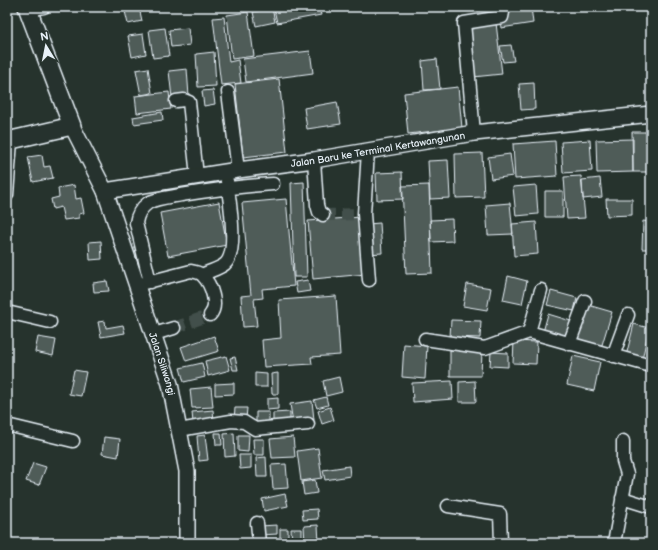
<svg xmlns="http://www.w3.org/2000/svg" width="658" height="550" viewBox="0 0 658 550" font-family="'Balsamiq Sans',sans-serif">
	<style>
		.building { fill: #505c59; stroke: #e8f1f8 }
		.lines { fill: none; stroke-linecap: round; stroke-linejoin: round }
		.minor-tunnel { stroke: #43504b; stroke-width: 12; stroke-dasharray: 12 6; stroke-linecap: butt }
		.minor-casing { stroke: #e8f1f8; stroke-width: 15 }
		.major-casing { stroke: #e8f1f8; stroke-width: 18 }
		.highway-casing { stroke: #e8f1f8; stroke-width: 20 }
		.minor { stroke: #26332d; stroke-width: 12 }
		.major { stroke: #26332d; stroke-width: 15 }
		.highway { stroke: #26332d; stroke-width: 17 }
		.labels { text-anchor: middle; stroke-width: 3.5; stroke-linejoin: round; paint-order: stroke }
		.street-label { font-size: 10px; fill: #e8f1f8; stroke: #26332d }
	</style>
	<rect width="100%" height="100%" fill="#26332d"/>
	<filter id="ink" filterUnits="userSpaceOnUse"><feTurbulence type="fractalNoise" baseFrequency=".025" numOctaves="2"/><feDisplacementMap in="SourceGraphic" scale="8" xChannelSelector="R" yChannelSelector="G"/><feConvolveMatrix kernelMatrix="1 2 1 2 8 2 1 2 1" color-interpolation-filters="sRGB"/></filter>
	<g filter="url(#ink)">
		<!-- building -->
		<path class="building" d="M124,7H139L142,21L128,24Z
			M286,7H319L321,15L277,23L274,9Z
			M524,7H531L533,23L501,28L499,11Z
			M272,8L275,22L256,26L253,12Z
			M248,12L254,56L232,59L227,15Z
			M224,17L229,62L238,60L241,83L221,85L213,18Z
			M496,23L502,74L473,77L468,27Z
			M165,28L169,56L153,58L149,30Z
			M188,28L190,45L171,47L169,30Z
			M143,34L146,54L132,57L128,36Z
			M511,45L514,61L503,62L500,46Z
			M310,51L313,73L246,82L243,59Z
			M214,52L216,86L198,87L196,54Z
			M437,59L440,89L424,90L422,61Z
			M148,68L152,93L141,95L136,70Z
			M187,69L189,96L172,98L169,71Z
			M279,79L287,152L243,157L235,84Z
			M534,83L535,109L521,110L519,84Z
			M458,87L462,128L408,134L404,93Z
			M213,90L215,104L204,106L202,91Z
			M169,92L171,109L137,113L135,96Z
			M337,102L341,124L307,129L304,108Z
			M162,112L163,120L134,124L133,117Z
			M632,132H651V172H633Z
			M633,139V172L597,173L596,140Z
			M590,140L592,171L563,173L561,142Z
			M555,141L557,176L515,179L513,144Z
			M482,153L484,197L456,198L455,154Z
			M510,154L513,176L491,179L488,157Z
			M42,155L44,167L50,166L53,178L33,182L28,157Z
			M448,160L450,198L430,199L428,161Z
			M402,172L403,199L377,200L376,173Z
			M581,176L585,218L567,219L564,177Z
			M600,178L602,197L583,199L582,180Z
			M304,182L307,277H294L291,183Z
			M74,185L76,199L81,198L84,213L79,214V218L64,220L61,207L53,209L51,199L59,197L58,188Z
			M429,185L432,273L406,274L402,186Z
			M536,185L538,214L516,216L513,187Z
			M545,191H563V217H545Z
			M286,199L294,286L262,289L263,298L254,299L257,326L243,327L241,296L251,295L242,203Z
			M606,199H632V215L607,216Z
			M219,202L227,245L168,256L160,213Z
			M510,203L513,234L488,235L486,205Z
			M361,217L366,274L313,279L308,221Z
			M452,219L453,241L431,242L430,220Z
			M643,221L651,222V249H642Z
			M536,222L538,254L514,256L512,224Z
			M380,223L382,253L369,254L368,224Z
			M101,241L102,259L90,260L89,242Z
			M508,276L527,281L522,304L503,300Z
			M308,280L310,291L297,293L295,282Z
			M107,281L109,291L94,292L93,283Z
			M467,284L491,288L487,310L463,306Z
			M551,291L577,298L574,311L547,305Z
			M336,296L340,355L311,357L312,364L264,367L262,340L281,338L279,300Z
			M588,305L612,312L601,348L577,341Z
			M548,314L571,321L567,338L543,332Z
			M451,320L481,321L480,338L450,337Z
			M105,321L106,328L123,325L125,333L101,337L98,322Z
			M634,324L649,328L642,360L626,356Z
			M214,336L219,351L186,361L181,347Z
			M38,337L56,340L53,356L35,352Z
			M514,341L537,342L536,364L513,363Z
			M649,343L651,344V363L645,361Z
			M404,344L427,346L425,379L402,377Z
			M450,350L482,351L481,376H450Z
			M491,352L508,353V367L490,366Z
			M226,356L230,370L208,376L205,361Z
			M573,356L600,362L594,391L567,385Z
			M235,357L238,370H233L230,358Z
			M202,363L205,377L184,382L180,368Z
			M74,370L86,372L81,396L69,394Z
			M255,373L267,374V387H255Z
			M278,373V394H272L271,374Z
			M339,377L342,392L326,396L323,381Z
			M452,381L453,399L413,402L412,383Z
			M475,381L476,402H459V382Z
			M234,383V394L215,395V384Z
			M211,387L213,407L192,408L190,389Z
			M326,397L328,405L317,408L314,400Z
			M278,398V409L267,410V399Z
			M312,401L314,420L293,423L290,404Z
			M330,407L334,420L322,424L318,411Z
			M235,408H247L246,419H234Z
			M213,410L214,421L193,423L192,412Z
			M256,412H269V427H256Z
			M290,412V424L273,425V413Z
			M215,433H221L222,445H216Z
			M234,433L235,456L225,457L224,434Z
			M205,435L208,460L199,461L197,436Z
			M238,435H249L248,452L238,451Z
			M104,437L120,439L118,457L102,454Z
			M293,437L295,457L272,458L270,439Z
			M253,439H264V455H254Z
			M318,448L322,478L301,481L297,451Z
			M239,455H251V468L240,469Z
			M266,457L267,477H257L256,458Z
			M33,463L46,467L39,485L26,481Z
			M286,464L288,488L273,489L271,465Z
			M349,466L350,476L325,480L323,470Z
			M315,480L317,493L304,495L302,482Z
			M285,494L288,506L264,511L262,499Z
			M317,509L318,519L303,520L302,510Z
			M277,525V534L261,535L260,526Z
			M318,525L319,543H305L304,526Z
			M280,529H288V543H263V539H280Z
			M291,529H302V543H292Z"/>
		<g class="lines">
			<!-- minor-tunnel -->
			<path class="minor-tunnel" d="M323,215L364,214
				M174,328L210,315"/>
			<!-- minor casing -->
			<g class="minor-casing">
				<path id="minor" d="M28,10L44,7
					M228,92L238,170
					M176,101L184,100L189,102L197,176
					M474,133L464,23L502,17L504,7
					M368,151L364,214L369,280
					M314,160L317,205L319,212L323,215
					M7,195L11,141
					M202,275C209,271 219,269 225,264C239,252 229,198 227,181
					M150,282L136,223C137,215 141,208 148,203C157,198 171,197 181,195C212,190 242,186 273,184
					M144,283L191,271C195,272 200,272 203,276C211,284 219,306 210,315
					M7,312L50,322
					M529,332L541,290
					M154,334L174,328
					M425,339L485,348L529,332L651,366
					M569,344L585,301
					M613,356L628,315
					M7,425L73,441
					M179,430L231,421L244,422L255,429L308,424
					M622,498L651,507
					M448,506L500,514L501,543
					M257,523L259,543
					M614,543L627,474L623,461V441"/>
			</g>
			<!-- major casing -->
			<g class="major-casing">
				<g id="major">
					<path id="s1" d="M72,126L105,191L170,384L187,471V543"/>
					<path id="s2" d="M105,191L238,170L314,160L474,133L651,114"/>
				</g>
			</g>
			<!-- highway casing -->
			<g class="highway-casing">
				<path id="highway" d="M7,141L72,126L27,7"/>
			</g>
			<!-- minor -->
			<use href="#minor" class="minor"/>
			<!-- major -->
			<use href="#major" class="major"/>
			<!-- highway -->
			<use href="#highway" class="highway"/>
		</g>
	</g>
	<g class="labels">
		<!-- street labels -->
		<g class="street-label">
			<text dy="4" stroke="none"><textPath href="#s2" startOffset="276">Jalan Baru ke Terminal Kertawangunan</textPath></text>
			<text dy="4" stroke="none"><textPath href="#s1" startOffset="255">Jalan Siliwangi</textPath></text>
		</g>
	</g>
	<!-- margin -->
	<rect width="658" height="550" fill="none" stroke="#26332d" stroke-width="24"/>
	<rect x="12" y="12" width="634" height="526" fill="none" stroke="#e8f1f8" stroke-width="1.5" filter="url(#ink)"/>
	<!-- north arrow -->
	<g transform="translate(46 46) rotate(350)" stroke="#26332d" stroke-width="3" paint-order="stroke">
	<path d="M0-3L7 15L0 10L-7 15Z" fill="#e8f1f8"/>
	<text y="-6" font-size="11" font-weight="bold" text-anchor="middle" fill="#e8f1f8">N</text>
	</g>
</svg>
